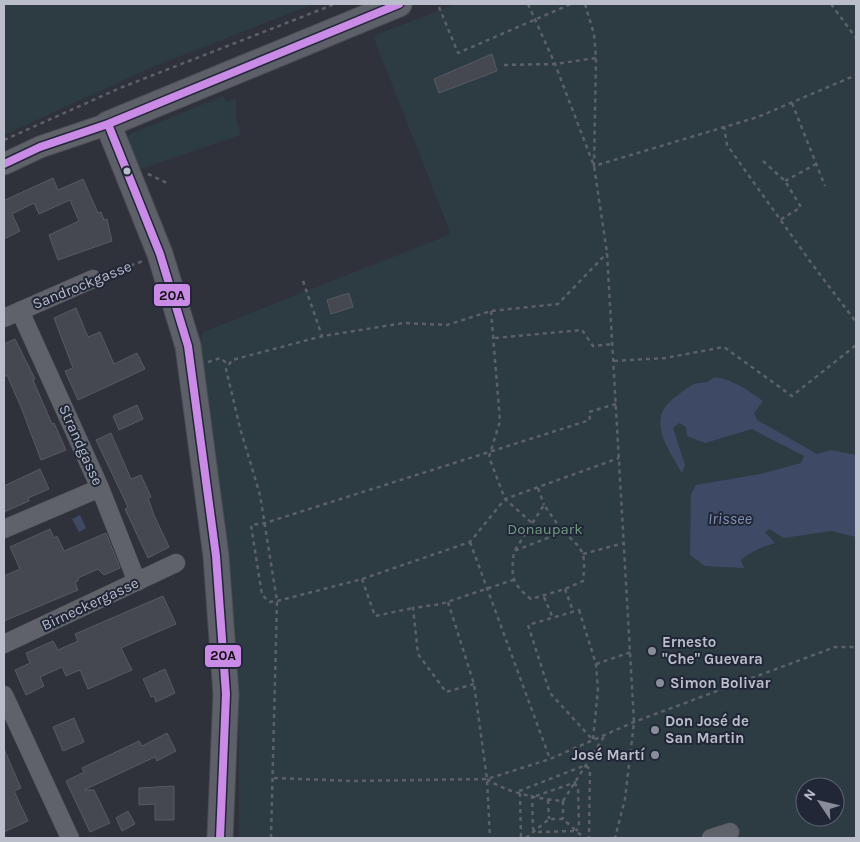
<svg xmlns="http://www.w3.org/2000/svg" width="860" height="842" viewBox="0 0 860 842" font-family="Karla,sans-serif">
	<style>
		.green { fill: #2c3c42; fill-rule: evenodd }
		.water { fill: #3e4a65 }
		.building { fill: #464850; stroke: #575a63 }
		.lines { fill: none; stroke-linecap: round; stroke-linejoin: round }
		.minor-casing { stroke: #4b4d54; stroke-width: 19 }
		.tertiary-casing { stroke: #4b4d54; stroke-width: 23 }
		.secondary-casing { stroke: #4b4d54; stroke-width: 27 }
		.path { stroke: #5d6067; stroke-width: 2.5; stroke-dasharray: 4 4; stroke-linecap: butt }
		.minor { stroke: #5f6269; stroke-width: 18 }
		.tertiary { stroke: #5f6269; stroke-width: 21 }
		.secondary { stroke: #5d6068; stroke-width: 25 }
		.bus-1-casing { stroke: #212737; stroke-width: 11 }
		.bus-1 { stroke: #ca8be6; stroke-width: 8 }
		.bus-dot { fill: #babecb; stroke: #212737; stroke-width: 2 }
		.poi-dot { fill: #898d99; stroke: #212737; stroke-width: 2 }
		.labels { text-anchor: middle; stroke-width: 4; stroke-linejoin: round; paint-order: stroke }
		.street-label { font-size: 15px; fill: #babecb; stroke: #212737 }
		.park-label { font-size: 15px; fill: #729b81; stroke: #212737 }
		.poi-label { font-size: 15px; font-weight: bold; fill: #babecb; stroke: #212737; text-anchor: start }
		.water-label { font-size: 16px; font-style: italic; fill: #8390b1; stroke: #212737 }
		.line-badge { stroke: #212737; stroke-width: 2 }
		.pale-badge-label { font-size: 14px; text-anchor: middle; font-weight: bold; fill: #111 }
	</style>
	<rect width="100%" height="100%" fill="#2f323b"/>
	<!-- green -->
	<path class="green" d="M4,4H313L150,68L4,135Z
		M456,4H856V838H239V697L229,556L199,346L203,332L451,234L373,36ZM805,787H835V817H805Z
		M223,96L226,102L236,98V118L241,135L137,170L126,141L130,134Z"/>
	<!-- water -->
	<path class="water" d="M715,377C734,380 747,390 763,401L754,413L757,420L817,454L831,450L856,455V537L831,531L783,538L770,529L765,532L775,543C762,547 751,551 741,560L744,568L705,566L690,555L691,494L696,485L760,474L801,463L804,456L752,429L705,443L687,436L686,427L679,423L673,428L685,465L682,473C667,447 644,417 678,395C682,392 689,386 694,384C705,381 703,386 715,377Z
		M80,515L86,528L79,532L72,519Z"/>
	<!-- building -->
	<path class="building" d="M492,54L497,71L439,93L434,79Z
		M53,178L58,190L83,179L98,213L101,212L104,220L107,219L112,241L58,260L49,235L79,221L70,200L39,214L34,203L12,214L20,231L4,239V197L5,200Z
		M349,293L353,307L331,314L327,300Z
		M76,308L88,337L100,332L114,364L137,353L145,369L78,400L65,371L73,368L54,318Z
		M15,339L35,379L33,380L52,424L54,423L66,450L41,460L21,407L7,375L4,377V344Z
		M137,405L143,419L119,430L113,416Z
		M111,433L131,479L141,475L151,497L148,498L154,515L169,547L148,558L125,509L128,507L96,440Z
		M40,469L49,489L28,498L29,501L4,512V486Z
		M50,529L54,538L57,536L64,551L106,533L120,568L104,575L98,569L78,578V581L75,582L78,590L4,621V576L20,569L10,547Z
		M163,596L176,624L121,648L132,670L88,689L80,670L66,676L62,667L40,677L44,686L26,695L15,670L30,663L26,653L53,641L58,650L78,641L75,634Z
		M165,669L175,693L156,702L154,696L151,697L143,679Z
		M74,718L84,742L63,751L53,727Z
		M167,733L176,751L157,761L155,757L84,790H94L110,823L90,832L66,781L84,772L82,768L139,741L142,746Z
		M4,749L21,788L14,791L28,821L4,832Z
		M174,786V820H155V804L139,805V788Z
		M128,811L135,824L122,831L116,818Z"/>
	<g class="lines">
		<!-- minor casing -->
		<g class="minor-casing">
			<path id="minor" d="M20,311L100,488L137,582
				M4,318L93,279
				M4,529L100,488
				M4,644L176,563
				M4,695L70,838
				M711,838L730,832"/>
		</g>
		<!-- tertiary casing -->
		<g class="tertiary-casing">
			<path id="tertiary" d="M4,164L40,147L108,124"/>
		</g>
		<!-- secondary casing -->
		<g class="secondary-casing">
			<path id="secondary" d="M220,838L226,694L216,556L188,346L160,254L108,124L399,4"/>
		</g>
		<!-- path -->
		<path class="path" d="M528,4L555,64L594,166L607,253L634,722L625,799L615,838
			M585,4L594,34L596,58L594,166L758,117L856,75
			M831,4L856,38
			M439,7L458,53L571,4
			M504,65L555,64L596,58
			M792,103L825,186
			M724,126L727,145L812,264L856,322
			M4,140L120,88L335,4
			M763,161L785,181L801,207L780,220
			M148,174L167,183
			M785,181L816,164
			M108,274L143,261
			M303,281L322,336
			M491,311L500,421L489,457L505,499L532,523
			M495,338L582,330L593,346L613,344
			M614,361L665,358L724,347L792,396L856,345
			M208,362L220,358L228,364
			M616,404L589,412L590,420L265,523L251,525L262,595L270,602L277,601L362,579L470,542L505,499L619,458
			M538,488L544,505
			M563,532C584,549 586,553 583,581L565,589L531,599C511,583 511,577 514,551Z
			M470,542L550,759
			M515,550L544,505L563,532
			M583,554L624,543
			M362,579L375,616L413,608
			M565,589L573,611
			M544,597L552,616
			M448,602L474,684L487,779L490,838
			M579,610L596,664L598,689L593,740L550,693L528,625Z
			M596,664L631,652
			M474,684L446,692L418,654L413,608L441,604L513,580
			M586,766L590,769L589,838
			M274,778L352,781L487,779L550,759L634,722L835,647H856
			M487,779C507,793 539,799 563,801V819
			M574,783L578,787L579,827L576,831
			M519,791L586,765
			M520,793L521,838
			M532,795L533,829L537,832L576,831
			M536,796L576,782
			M548,800L549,819
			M563,801L605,735
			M271,838L277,601L260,495L240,428L226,369L232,360L323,336L404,323L447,325L491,311L558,304L607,253
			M526,838L549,819H563L584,838"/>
		<!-- minor -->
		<use href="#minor" class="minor"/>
		<!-- tertiary -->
		<use href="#tertiary" class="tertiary"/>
		<!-- secondary -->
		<use href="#secondary" class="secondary"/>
		<!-- bus-1 casing -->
		<g class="bus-1-casing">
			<path id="bus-1" d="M108,124L160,254L188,346L216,556L226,694L220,838
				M4,164L40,147L108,124L399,4"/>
		</g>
		<!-- bus-1 -->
		<use href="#bus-1" class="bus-1"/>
	</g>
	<!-- markers -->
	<circle class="bus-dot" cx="127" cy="171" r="4.5"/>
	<g class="poi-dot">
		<circle cx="652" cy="651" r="5"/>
		<circle cx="660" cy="683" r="5"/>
		<circle cx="655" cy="730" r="5"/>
		<circle cx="655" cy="755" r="5"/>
	</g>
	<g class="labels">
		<!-- street labels -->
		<g class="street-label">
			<text transform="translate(82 285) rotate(-22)" y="5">Sandrockgasse</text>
			<text transform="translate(81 445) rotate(66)" y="5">Strandgasse</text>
			<text transform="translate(90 604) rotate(-25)" y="5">Birneckergasse</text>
		</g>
		<!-- park labels -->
		<g class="park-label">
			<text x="545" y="534">Donaupark</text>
		</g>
		<!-- poi labels -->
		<g class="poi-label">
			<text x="662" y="647">Ernesto<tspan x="662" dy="17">"Che" Guevara</tspan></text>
			<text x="670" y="688">Simon Bolivar</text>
			<text x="665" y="726">Don José de<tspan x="665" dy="17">San Martin</tspan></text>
			<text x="645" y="760" text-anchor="end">José Martí</text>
		</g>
		<!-- water labels -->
		<g class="water-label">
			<text x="730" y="524">Irissee</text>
		</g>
	</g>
	<g class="line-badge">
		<rect x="153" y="283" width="38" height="24" rx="5" fill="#ca8be6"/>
		<rect x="204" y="644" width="38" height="24" rx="5" fill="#ca8be6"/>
	</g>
	<g class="pale-badge-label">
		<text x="172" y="300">20A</text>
		<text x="223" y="660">20A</text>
	</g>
	<!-- border -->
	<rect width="860" height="842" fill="none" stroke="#babecb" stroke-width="10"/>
	<!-- north arrow -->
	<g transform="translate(820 802) rotate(305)"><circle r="24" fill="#212737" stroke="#5e6372"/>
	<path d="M0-4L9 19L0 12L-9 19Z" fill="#898d99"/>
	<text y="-8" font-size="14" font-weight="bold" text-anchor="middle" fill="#babecb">N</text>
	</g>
</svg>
